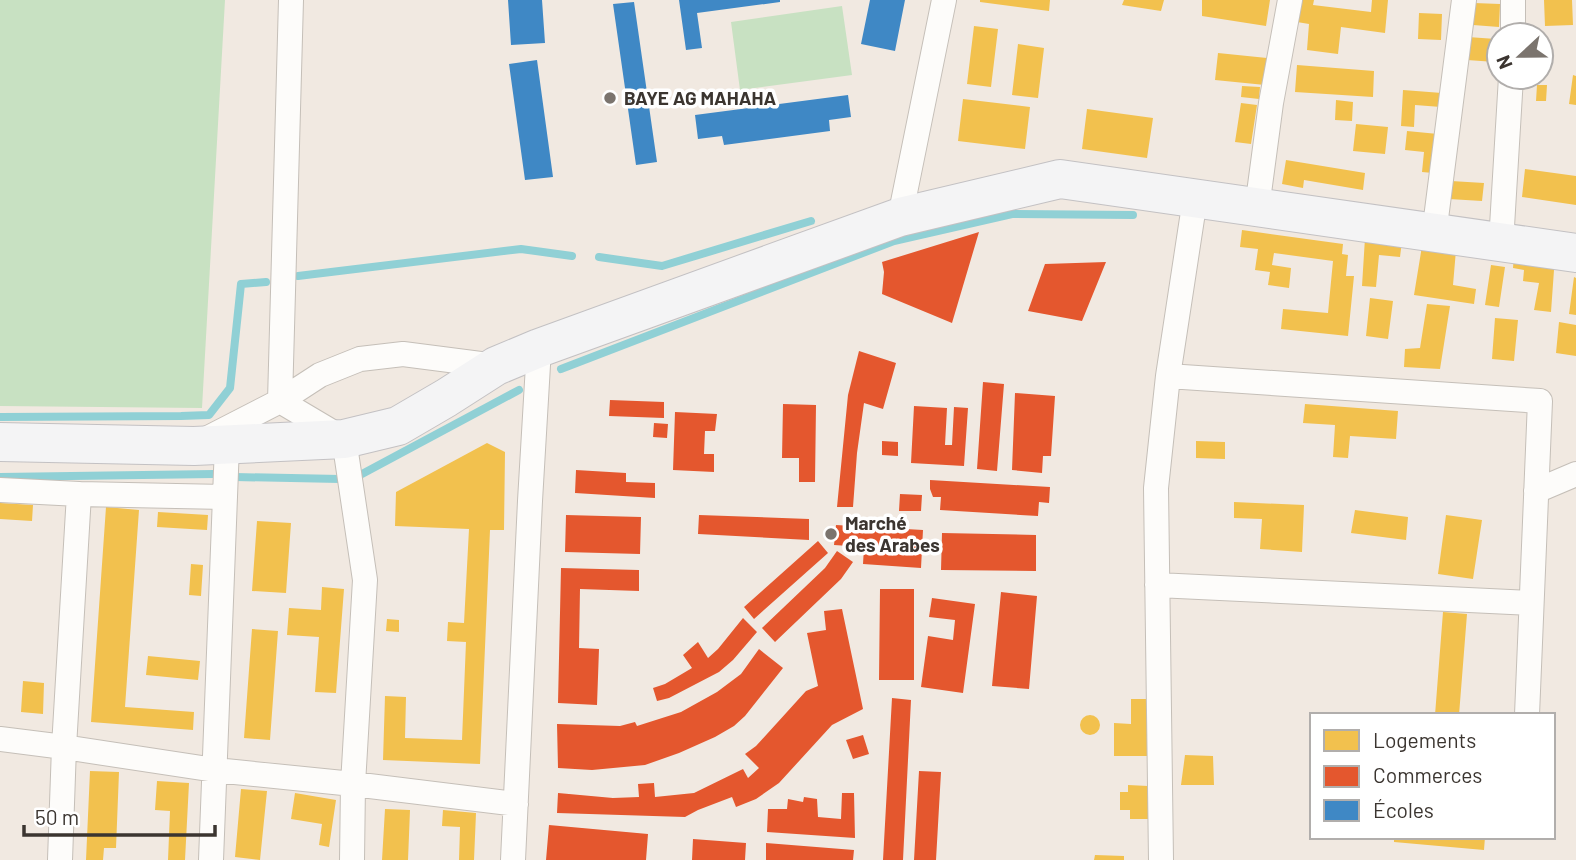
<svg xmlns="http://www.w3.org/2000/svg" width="1576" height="860" viewBox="0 0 1576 860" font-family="Barlow,sans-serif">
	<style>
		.green { fill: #c8e1c2 }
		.homes { fill: #f2c14e }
		.shops { fill: #e4572e }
		.schools { fill: #3f88c5 }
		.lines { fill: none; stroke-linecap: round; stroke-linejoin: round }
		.stream { stroke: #90d0d5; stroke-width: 8 }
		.minor-casing { stroke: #c5bfb8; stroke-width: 26 }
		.primary-casing { stroke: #c3c1c3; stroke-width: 40 }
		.minor { stroke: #fdfcfa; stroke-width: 24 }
		.primary { stroke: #f4f4f5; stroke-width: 38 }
		.poi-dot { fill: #7b746e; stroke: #fff; stroke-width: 2.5 }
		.labels { text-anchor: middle; stroke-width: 7; stroke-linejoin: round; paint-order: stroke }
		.poi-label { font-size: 19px; font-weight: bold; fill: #3b3530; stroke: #fff; text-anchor: start }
	</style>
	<rect width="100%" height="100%" fill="#f1e9e1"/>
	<!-- green -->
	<path class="green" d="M0,0H225L202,408L0,406Z
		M842,6L852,75L740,90L731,22Z"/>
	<!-- homes -->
	<path class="homes" d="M980,0H1050L1049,11L980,2Z
		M1124,0H1164L1161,11L1122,5Z
		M1202,0H1270L1266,26L1202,16Z
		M1300,0H1314L1313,5L1371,12L1372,0H1388L1385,33L1341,27L1338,54L1307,50L1309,24L1297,22Z
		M1544,0H1572L1573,25L1545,26Z
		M1474,3L1500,4L1499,27L1473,25Z
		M1419,13L1442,14L1441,40L1418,39Z
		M974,26L998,29L991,87L967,84Z
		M1468,37L1496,39L1495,62L1467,60Z
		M1018,44L1044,48L1038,98L1012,95Z
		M1218,53L1267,58L1265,85L1215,80Z
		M1297,65L1374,71L1373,97L1295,92Z
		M1573,75L1576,76V105L1569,104Z
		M1537,85H1547L1546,101H1536Z
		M1242,86L1260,87L1259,99L1241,97Z
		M1403,90L1442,93L1441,107L1415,105L1414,127L1401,126Z
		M963,99L1030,107L1025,149L958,141Z
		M1336,100L1353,102L1352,121L1335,120Z
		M1241,103L1257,105L1251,144L1235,142Z
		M1087,109L1153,118L1147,158L1082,149Z
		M1356,124L1388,127L1385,154L1353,151Z
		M1407,131L1438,134L1433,173L1422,172L1424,152L1405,150Z
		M1286,160L1365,173L1363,190L1304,180L1303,188L1282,184Z
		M1525,169L1576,176V205L1522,197Z
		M1451,181L1484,183L1482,201L1449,199Z
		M1242,230L1343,244L1342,254L1348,255L1346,276H1354L1348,336L1281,329L1283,309L1328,313L1333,261L1274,253L1272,265L1291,268L1289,288L1268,285L1270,272L1255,270L1258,249L1240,247Z
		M1365,238L1402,241L1400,257L1379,255L1376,287L1362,286Z
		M1422,246L1456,250L1453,285L1476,289L1474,304L1414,295Z
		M1514,255L1553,261L1554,270L1551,312L1534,310L1539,283L1523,281L1524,270L1513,268Z
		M1491,265L1505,267L1499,307L1485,305Z
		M1574,277L1576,278V315L1569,314Z
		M1370,298L1393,301L1388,339L1366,336Z
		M1427,304L1450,306L1440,369L1404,367L1405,349L1420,348Z
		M1495,318L1518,320L1514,361L1492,359Z
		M1559,322L1576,325V356L1556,353Z
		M1305,404L1398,411L1396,439L1350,436L1348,458L1333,457L1335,425L1303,423Z
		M1196,441L1225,442V459L1196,458Z
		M487,443L505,452L504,530H490L480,764L383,760L385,696L406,697L405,738L462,740L466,642L447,641L448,622L464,623L469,529L395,526L396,492Z
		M1234,502L1304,505L1302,552L1260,549L1262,519L1234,518Z
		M0,503L33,505L32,521L0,519Z
		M106,507L139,510L125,707L194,712L193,730L91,722Z
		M1355,510L1408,517L1406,540L1351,533Z
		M158,512L208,515L207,530L157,527Z
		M1446,515L1482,520L1473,579L1438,574Z
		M257,521L291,523L286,593L252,591Z
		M191,564L203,565L201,596L189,595Z
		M322,587L344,589L336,693L315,692L319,637L287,635L289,608L321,610Z
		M1443,612L1467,614L1459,715H1435Z
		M387,619L399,620V632L386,631Z
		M252,629L278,631L270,740L244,738Z
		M148,656L200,661L198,680L146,675Z
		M23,681L44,683L43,714L21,712Z
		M1131,699H1148V756H1114V723L1131,724Z
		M1080 725a10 10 0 1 1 20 0a10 10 0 1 1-20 0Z
		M1185,755L1213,756L1214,785H1181Z
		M90,771L119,772L116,848H104L103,860H86Z
		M157,781L189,783L185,860H168L170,811L155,810Z
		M1128,785L1148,786V819H1130V810H1120V792H1128Z
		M241,789L267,791L260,860L235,857Z
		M295,793L336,800L329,847L319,845L322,824L291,819Z
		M385,809L410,810L408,860H382Z
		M443,810L476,813L474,860H459L460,827L442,826Z
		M1394,837H1485L1484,850L1394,842Z
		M1095,855L1124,856V860H1094Z"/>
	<!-- shops -->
	<path class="shops" d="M979,232L952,323L882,294L884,272L882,262Z
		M1106,262L1082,321L1028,311L1045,264Z
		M859,351L896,363L883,409L864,403L857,453L853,507H837L848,395Z
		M983,382L1004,384L997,471L977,469Z
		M1015,393L1055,396L1051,456H1043L1042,473L1012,470Z
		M610,400L664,402V418L609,416Z
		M783,404L816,405L815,482H799V458H782Z
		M914,406L947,408L945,445H952L954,407L968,408L964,466L911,463Z
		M675,412L717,414L715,431H705L704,454H714V472L673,470Z
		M654,423L668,424L667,438L653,437Z
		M882,441L898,442V456L882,455Z
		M576,470L626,473V482L655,483V498L575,493Z
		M930,480L1050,487L1049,503L1039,502L1038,516L940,510L941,497H933L930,489Z
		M900,494L922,495L921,511H899Z
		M566,515L641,517L640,554L565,552Z
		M699,515L809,519V540L698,534Z
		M836,525L923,530L921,568L863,564L864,547L834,545Z
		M942,533L1036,535V571L941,570Z
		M818,541L828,553L754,619L744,607Z
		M837,551L853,562L841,579L775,642L762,628L825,568Z
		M561,568L639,570V591L580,589L579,648L599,649L597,705L558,703Z
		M880,589H914V680H879Z
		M1001,592L1037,596L1029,689L992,686Z
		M932,598L975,604L963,693L921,687L928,636L953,640L955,620L929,617Z
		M842,609L863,709L832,725L779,783L756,799L736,807L732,797L698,810L685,817L557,813L558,793L613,798L639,797L638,784L654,783L655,797L694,793L743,769L748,778L759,768L745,754L756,746L806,691L818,686L807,633L826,630L824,611Z
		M743,618L757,632L733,660L719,672L669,698L657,701L653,688L665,684L692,668L683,655L698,642L708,658L718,649Z
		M759,649L783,668L745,716L734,726L715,737L679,753L645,765L592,770L558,768L557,724L620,726L635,722L637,726L681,712L717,692L741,674Z
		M892,698L911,700L903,860H883Z
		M863,735L869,754L853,759L846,740Z
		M919,771L941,772L936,860H914Z
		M842,793H854L855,838L767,832L768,809H787L788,799L803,802L804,797L817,799L818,817L841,819Z
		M549,825L648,834L646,860H546Z
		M693,839L746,843L745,860H692Z
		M766,843L854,850L853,860H766Z"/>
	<!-- schools -->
	<path class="schools" d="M508,0H542L545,43L511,45Z
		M679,0H780V2L697,13L702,48L686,50Z
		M870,0H905L895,51L861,44Z
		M634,2L657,162L636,165L613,4Z
		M537,60L553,177L525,180L509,64Z
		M848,95L851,117L829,120L830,131L724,145L722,136L698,139L695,115Z"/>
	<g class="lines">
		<!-- stream -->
		<path class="stream" d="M599,257L662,266L811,221
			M298,276L521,249L572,256
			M561,369L894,241L1012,214L1133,215
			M1,417L181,416L209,415L230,388L241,284L266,282
			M362,474L519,390
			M0,477L214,474
			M235,477L340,479"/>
		<!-- minor casing -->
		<g class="minor-casing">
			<path id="minor" d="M291,0L280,401L344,439L365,580L353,784L352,860
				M1513,0V35
				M1257,208L1271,103L1290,0
				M900,217L944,0
				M1434,234L1464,0
				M1501,243L1511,77
				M1168,376L1540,401L1527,715
				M206,439L280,401L320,375L360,359L403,354L496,366
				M0,490L79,494
				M1536,491L1576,474
				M1157,585L1531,603
				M0,739L64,747L215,770L353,784L516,804
				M60,860L64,747L79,494L225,497
				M211,860L227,445
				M513,860L530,501L539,348
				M1161,860L1156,488L1168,376L1195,199"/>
		</g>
		<!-- primary casing -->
		<g class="primary-casing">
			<path id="primary" d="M0,442L194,446L344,439L398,426L446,398L496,366L539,348L900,217L1060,179L1576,253"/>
		</g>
		<!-- minor -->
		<use href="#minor" class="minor"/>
		<!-- primary -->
		<use href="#primary" class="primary"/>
	</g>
	<!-- markers -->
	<g class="poi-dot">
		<circle cx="610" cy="98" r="7"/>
		<circle cx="831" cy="534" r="7"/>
	</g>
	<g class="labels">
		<!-- poi labels -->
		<g class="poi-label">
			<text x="624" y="105">BAYE AG MAHAHA</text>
			<text x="845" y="530">Marché<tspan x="845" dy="22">des Arabes</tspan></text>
		</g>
	</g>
	<!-- legend -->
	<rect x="1310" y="713" width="245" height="126" fill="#ffffff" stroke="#b1aeac" stroke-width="2"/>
	<rect x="1324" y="730" width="35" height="21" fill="#f2c14e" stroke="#b1aeac" stroke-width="2"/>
	<text x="1373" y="748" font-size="21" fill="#3b3530">Logements</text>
	<rect x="1324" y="766" width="35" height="21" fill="#e4572e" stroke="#b1aeac" stroke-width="2"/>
	<text x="1373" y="783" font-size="21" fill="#3b3530">Commerces</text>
	<rect x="1324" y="800" width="35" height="21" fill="#3f88c5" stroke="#b1aeac" stroke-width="2"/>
	<text x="1373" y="818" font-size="21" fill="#3b3530">Écoles</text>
	<!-- north arrow -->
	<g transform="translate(1520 56) rotate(248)"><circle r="33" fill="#ffffff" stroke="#b1aeac" stroke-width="2"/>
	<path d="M0-5L12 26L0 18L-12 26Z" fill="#7b746e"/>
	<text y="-10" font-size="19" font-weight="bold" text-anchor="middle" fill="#3b3530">N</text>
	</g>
	<!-- scale -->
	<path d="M24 825v10h191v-10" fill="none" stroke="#3b3530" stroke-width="3.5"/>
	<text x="35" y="825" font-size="21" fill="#3b3530" stroke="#ffffff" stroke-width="5" paint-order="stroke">50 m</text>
</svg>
